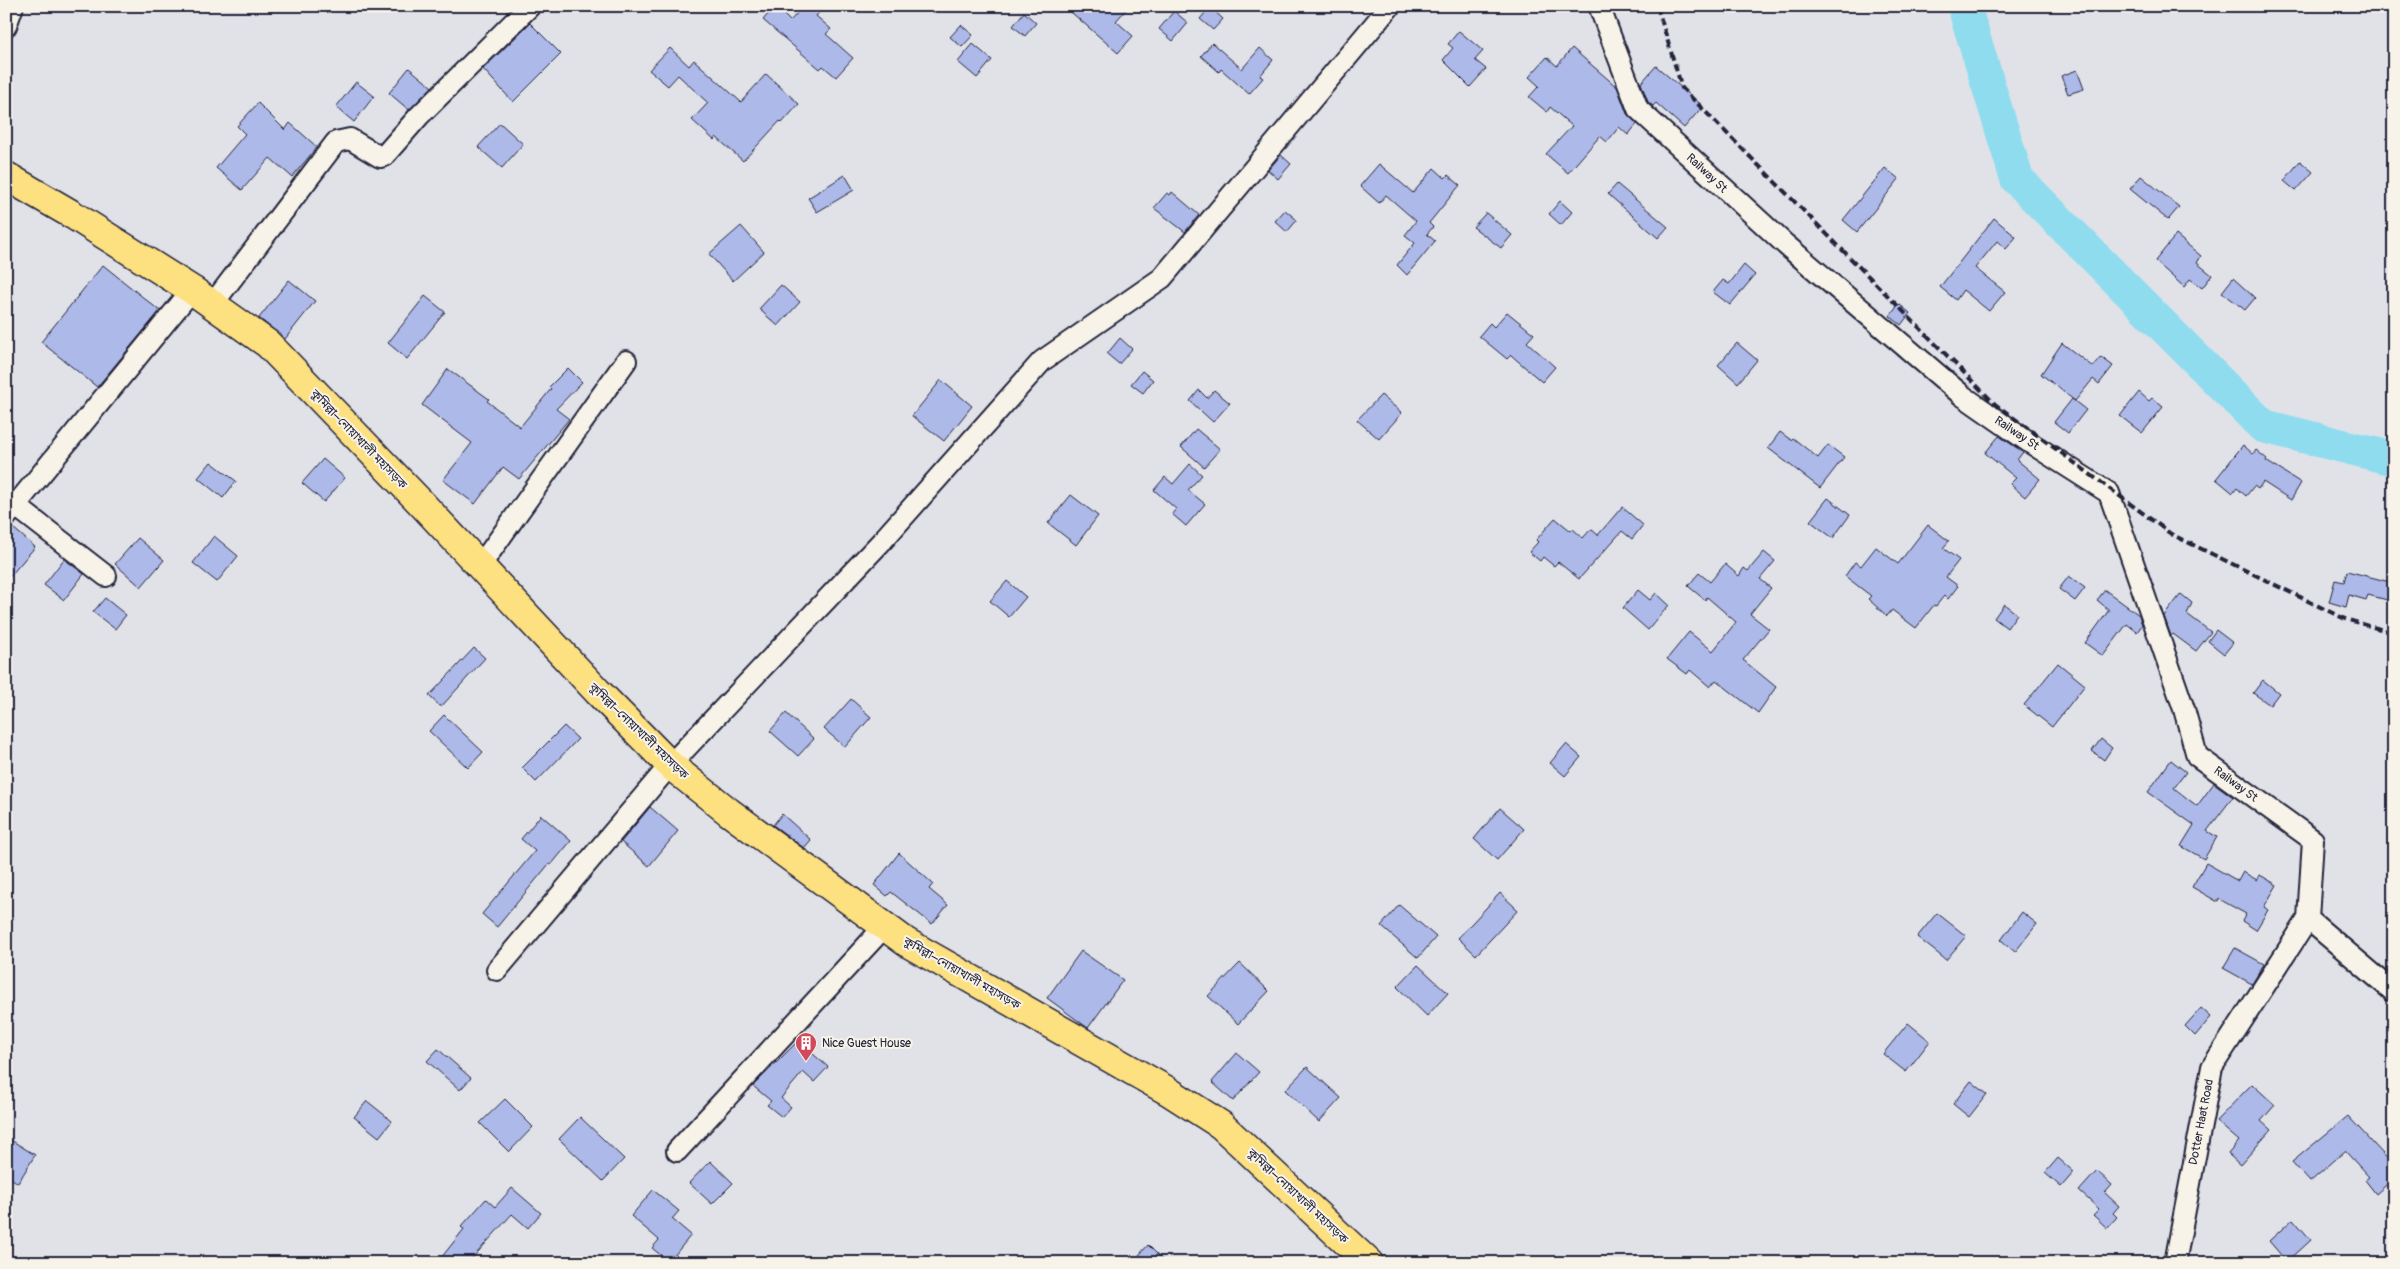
<svg xmlns="http://www.w3.org/2000/svg" width="2400" height="1269" viewBox="0 0 2400 1269" font-family="Pangolin,'Noto Sans Bengali',sans-serif">
	<style>
		.lines { fill: none; stroke-linecap: round; stroke-linejoin: round }
		.river { stroke: #8fdcef; stroke-width: 34 }
		.building { fill: #acb9e9; stroke: #22223b }
		.minor-casing { stroke: #22223b; stroke-width: 24 }
		.trunk-casing { stroke: #22223b; stroke-width: 31 }
		.minor { stroke: #f7f3e8; stroke-width: 20 }
		.trunk { stroke: #fde080; stroke-width: 28 }
		.rail { stroke: #22223b; stroke-width: 4; stroke-dasharray: 8 4; stroke-linecap: butt }
		.labels { text-anchor: middle; stroke-width: 4; stroke-linejoin: round; paint-order: stroke }
		.street-label { font-size: 12px; fill: #22223b; stroke: #f7f3e8 }
		.poi-label { font-size: 12px; fill: #22223b; stroke: #f7f3e8; text-anchor: start }
	</style>
	<rect width="100%" height="100%" fill="#e0e2e8"/>
	<filter id="ink" filterUnits="userSpaceOnUse"><feTurbulence type="fractalNoise" baseFrequency=".02" numOctaves="2"/><feDisplacementMap in="SourceGraphic" scale="10" xChannelSelector="R" yChannelSelector="G"/><feConvolveMatrix kernelMatrix="1 2 1 2 8 2 1 2 1" color-interpolation-filters="sRGB"/></filter>
	<g filter="url(#ink)">
		<g class="lines">
			<!-- river -->
			<path class="river" d="M1964,6L2017,179L2263,426L2394,459"/>
		</g>
		<!-- building -->
		<path class="building" d="M775,6L790,21L804,6H825L816,16L831,29L826,34L853,58L836,77L823,66L820,69L763,20Z
			M1064,6H1129L1116,21L1133,36L1118,53Z
			M1210,7L1223,19L1213,30L1200,19Z
			M1174,11L1188,23L1173,41L1159,29Z
			M1024,12L1036,23L1025,36L1013,26Z
			M530,23L561,54L513,102L483,69Z
			M961,25L973,35L962,47L950,37Z
			M1459,31L1483,51L1475,60L1486,69L1470,87L1443,60L1453,48L1448,44Z
			M1212,43L1242,69L1260,48L1273,60L1260,76L1263,78L1249,94L1221,69L1219,72L1201,56Z
			M973,44L992,60L977,78L958,62Z
			M670,48L689,66L694,60L741,102L766,74L799,104L782,123L780,121L743,161L716,137L714,140L692,120L708,103L678,75L668,86L649,70Z
			M1572,48L1617,87L1627,114L1637,124L1628,135L1619,127L1607,142L1600,136L1568,173L1546,154L1572,126L1550,107L1547,112L1529,97L1539,86L1529,77L1547,57L1557,66Z
			M1656,66L1703,106L1684,128L1656,103L1653,106L1648,102L1641,83Z
			M409,68L432,87L409,110L389,93Z
			M2077,70L2084,89L2068,94L2061,76Z
			M356,82L374,96L354,122L336,107Z
			M258,103L285,130L290,123L317,147L292,177L270,158L242,190L216,168L245,134L237,126Z
			M500,123L523,144L502,168L478,147Z
			M1281,155L1291,164L1278,179L1268,170Z
			M2300,161L2313,172L2296,191L2284,181Z
			M1379,164L1413,193L1434,168L1445,178L1448,175L1460,185L1429,223L1433,227L1427,234L1435,241L1407,275L1397,265L1415,243L1405,235L1416,221L1386,195L1379,203L1360,186Z
			M1885,168L1899,179L1857,232L1843,220Z
			M845,175L854,190L817,212L808,198Z
			M2141,176L2179,207L2168,220L2130,189Z
			M1617,184L1668,227L1658,238L1608,194Z
			M1172,192L1199,215L1185,232L1154,208L1167,193L1170,195Z
			M1560,201L1572,212L1561,225L1549,214Z
			M1285,210L1297,220L1287,232L1275,221Z
			M1486,213L1512,235L1501,248L1473,227Z
			M1994,218L2016,237L2006,249L1997,241L1975,268L2005,292L1989,311L1963,290L1956,300L1940,287Z
			M741,226L764,252L733,281L709,254Z
			M2176,235L2201,256L2197,263L2212,275L2202,288L2190,279L2184,287L2155,261Z
			M103,265L160,311L97,387L41,342Z
			M1744,265L1755,275L1730,305L1713,292L1723,280L1729,284Z
			M2233,278L2255,298L2245,310L2222,292Z
			M289,280L315,301L285,339L259,318Z
			M781,285L800,302L778,326L759,309Z
			M425,296L445,312L407,359L388,343Z
			M1899,304L1910,313L1901,325L1890,316Z
			M1507,312L1534,334L1527,342L1555,367L1542,382L1511,355L1507,359L1479,336L1490,323L1494,327Z
			M1120,338L1132,349L1119,364L1107,354Z
			M1737,343L1757,360L1738,383L1718,365Z
			M2062,343L2093,367L2101,357L2113,366L2099,384L2093,379L2075,401L2041,374Z
			M568,368L582,382L556,409L569,419L519,479L503,467L475,504L443,480L472,443L422,405L448,369L489,399L487,401L520,427L551,389L549,387Z
			M1142,371L1153,380L1143,393L1131,384Z
			M941,380L972,406L944,441L912,416Z
			M1199,390L1207,398L1214,390L1230,403L1213,422L1190,401Z
			M2139,392L2149,401L2152,398L2163,407L2142,433L2120,416Z
			M1381,395L1402,413L1379,439L1357,420Z
			M2072,399L2086,410L2068,433L2054,422Z
			M1196,429L1220,449L1204,467L1181,447Z
			M1780,432L1791,440L1793,438L1818,458L1828,445L1844,457L1820,488L1768,448Z
			M1999,436L2023,452L2017,460L2040,479L2025,497L2010,484L2016,478L1985,453Z
			M2243,445L2253,454L2256,450L2267,459L2266,461L2301,483L2291,500L2263,482L2258,489L2254,486L2246,496L2237,488L2233,493L2216,479Z
			M323,459L345,478L324,502L302,483Z
			M211,462L236,481L223,498L198,478Z
			M1190,464L1202,475L1188,490L1205,504L1186,526L1172,514L1176,509L1154,490L1165,477L1173,484Z
			M1071,495L1098,516L1076,545L1048,523Z
			M1828,498L1850,515L1833,538L1810,521Z
			M1622,507L1643,525L1632,539L1622,531L1579,579L1558,562L1554,566L1543,557L1540,561L1529,552L1538,542L1536,540L1555,518L1571,531L1573,529L1583,538L1591,529L1598,535Z
			M1928,525L1949,541L1943,548L1959,560L1946,577L1958,586L1948,599L1944,596L1936,606L1934,605L1916,628L1892,610L1887,616L1868,599L1871,596L1845,576L1855,562L1861,566L1876,547L1898,564Z
			M12,527L35,547L6,581V529Z
			M214,536L238,556L217,582L193,563Z
			M138,538L164,560L141,587L115,564Z
			M1764,552L1775,561L1760,579L1771,588L1750,614L1769,629L1743,660L1776,687L1758,713L1716,680L1710,687L1690,670L1687,674L1667,659L1689,632L1713,651L1736,622L1707,597L1705,600L1688,586L1699,573L1710,582L1725,564L1739,576L1744,568L1748,571Z
			M64,559L84,574L64,600L44,585Z
			M2347,571L2394,583L2391,601L2368,595L2366,600L2349,595L2346,607L2329,602L2335,580L2344,582Z
			M2069,576L2085,588L2075,601L2059,589Z
			M1007,581L1026,597L1009,617L990,601Z
			M1638,590L1650,600L1656,593L1669,605L1648,630L1623,608Z
			M2105,590L2139,615L2142,625L2137,632L2127,624L2103,656L2085,643L2109,610L2097,600Z
			M2181,594L2192,603L2187,614L2211,632L2196,651L2173,634L2171,636L2164,616Z
			M105,598L126,615L115,629L93,612Z
			M2004,604L2017,614L2007,628L1994,618Z
			M2216,630L2233,643L2224,654L2208,641Z
			M474,648L485,658L441,707L429,696Z
			M2058,663L2085,685L2052,727L2024,705Z
			M2263,680L2279,693L2270,705L2253,693Z
			M851,699L871,717L845,747L824,729Z
			M786,713L814,739L798,756L770,731Z
			M444,715L483,752L468,768L429,731Z
			M564,726L578,739L536,782L522,768Z
			M2101,739L2112,748L2104,760L2092,751Z
			M1566,744L1581,757L1565,776L1550,763Z
			M2171,760L2186,772L2174,788L2197,806L2214,783L2233,797L2207,831L2217,837L2204,859L2181,846L2194,825L2148,792Z
			M650,807L678,831L649,866L621,842Z
			M1500,808L1524,829L1497,860L1474,839Z
			M782,814L811,840L804,848L773,825Z
			M541,815L571,841L551,865L549,864L497,927L482,914L535,851L521,839Z
			M899,853L933,884L929,889L948,905L932,924L891,892L887,896L874,885Z
			M2206,863L2238,881L2243,872L2257,880L2260,875L2277,885L2264,907L2268,910L2256,930L2242,921L2246,914L2219,899L2218,902L2192,887Z
			M1500,893L1518,910L1476,955L1458,938Z
			M1399,905L1436,937L1418,958L1381,926Z
			M2022,912L2037,924L2015,952L2001,940Z
			M1937,913L1966,936L1946,960L1917,937Z
			M2235,948L2264,964L2252,984L2223,968Z
			M1081,951L1123,980L1088,1028L1047,998Z
			M1240,963L1269,991L1238,1024L1208,996Z
			M1418,965L1448,993L1427,1016L1397,987Z
			M2201,1008L2211,1017L2195,1036L2185,1026Z
			M1908,1023L1930,1041L1906,1072L1883,1054Z
			M798,1041L828,1067L814,1082L803,1072L781,1098L791,1107L782,1117L767,1105L771,1101L753,1086Z
			M438,1049L471,1078L460,1090L427,1061Z
			M1237,1053L1259,1072L1233,1101L1212,1082Z
			M1307,1067L1341,1098L1319,1122L1285,1090Z
			M1971,1081L1987,1094L1969,1117L1953,1104Z
			M2252,1084L2275,1105L2261,1121L2271,1130L2240,1165L2228,1154L2239,1141L2216,1121Z
			M505,1099L533,1127L509,1152L480,1123Z
			M367,1101L392,1121L379,1137L354,1117Z
			M2348,1116L2394,1166V1178L2376,1194L2365,1180L2369,1177L2345,1151L2310,1182L2292,1162Z
			M580,1117L624,1159L603,1181L559,1139Z
			M6,1137L35,1155L18,1183L6,1175Z
			M2058,1158L2074,1172L2061,1187L2045,1173Z
			M710,1161L733,1183L712,1204L689,1183Z
			M2097,1171L2112,1185L2105,1193L2119,1206L2113,1213L2117,1217L2107,1228L2093,1215L2099,1209L2079,1191Z
			M512,1188L541,1213L528,1228L512,1214L468,1263H437L464,1229L461,1227L486,1199L495,1207Z
			M653,1190L679,1211L672,1219L691,1235L669,1262L652,1248L659,1240L631,1216Z
			M2293,1219L2311,1240L2287,1262L2269,1241Z
			M1148,1245L1166,1263H1132Z"/>
		<g class="lines">
			<!-- minor casing -->
			<g class="minor-casing">
				<path id="minor" d="M1599,6L1638,109L1786,245L1963,396L2029,442L2109,493L2184,709L2197,756L2313,840L2308,919
					M6,26L13,6
					M212,305L336,142L350,139L380,157L384,156L419,116L529,7
					M16,506L106,576
					M6,517L192,290
					M480,566L626,361
					M2308,919L2394,992
					M497,970L670,765L882,541L1042,361L1162,278L1390,6
					M677,1151L885,926
					M2175,1263L2212,1067L2308,919"/>
			</g>
			<!-- trunk casing -->
			<g class="trunk-casing">
				<path id="trunk" d="M6,176L73,215L192,290L268,344L422,504L598,692L670,765L729,812L906,942L1168,1091L1221,1125L1369,1263"/>
			</g>
			<!-- minor -->
			<use href="#minor" class="minor"/>
			<!-- trunk -->
			<use href="#trunk" class="trunk"/>
			<!-- rail -->
			<path class="rail" d="M1657,6L1682,88L1995,404L2171,534L2345,619L2394,633"/>
		</g>
	</g>
	<!-- icons -->
	<defs>
		<g id="building-pin" transform="scale(1.125)"><path d="M0 17L-7.5 6A9.5 9.5 0 1 1 7.5 6Z" fill="#d1495b" stroke="#f7f3e8"/><path d="M-4-6H4V6H1V3H-1V6H-4ZM-2.5-4.3h1.7v1.8h-1.7ZM.8-4.3h1.7v1.8H.8ZM-2.5-1h1.7V.8h-1.7ZM.8-1h1.7V.8H.8Z" fill="#fff"/></g>
	</defs>
	<g fill-rule="evenodd">
		<use href="#building-pin" x="806" y="1043"/>
	</g>
	<g class="labels">
		<!-- street labels -->
		<g class="street-label">
			<text transform="translate(1707 173) rotate(43)" y="4">Railway St</text>
			<text transform="translate(2017 433) rotate(34)" y="4">Railway St</text>
			<text transform="translate(359 439) rotate(46)" y="4">কুমিল্লা–নোয়াখালী মহাসড়ক</text>
			<text transform="translate(639 731) rotate(44)" y="4">কুমিল্লা–নোয়াখালী মহাসড়ক</text>
			<text transform="translate(2236 784) rotate(36)" y="4">Railway St</text>
			<text transform="translate(962 973) rotate(30)" y="4">কুমিল্লা–নোয়াখালী মহাসড়ক</text>
			<text transform="translate(2201 1122) rotate(-79)" y="4">Dotter Haat Road</text>
			<text transform="translate(1298 1196) rotate(43)" y="4">কুমিল্লা–নোয়াখালী মহাসড়ক</text>
		</g>
		<!-- poi labels -->
		<g class="poi-label">
			<text x="822" y="1047">Nice Guest House</text>
		</g>
	</g>
	<!-- margin -->
	<rect width="2400" height="1269" fill="none" stroke="#f7f3e8" stroke-width="25"/>
	<rect x="12" y="12" width="2375" height="1244" fill="none" stroke="#22223b" stroke-width="2" filter="url(#ink)"/>
</svg>
